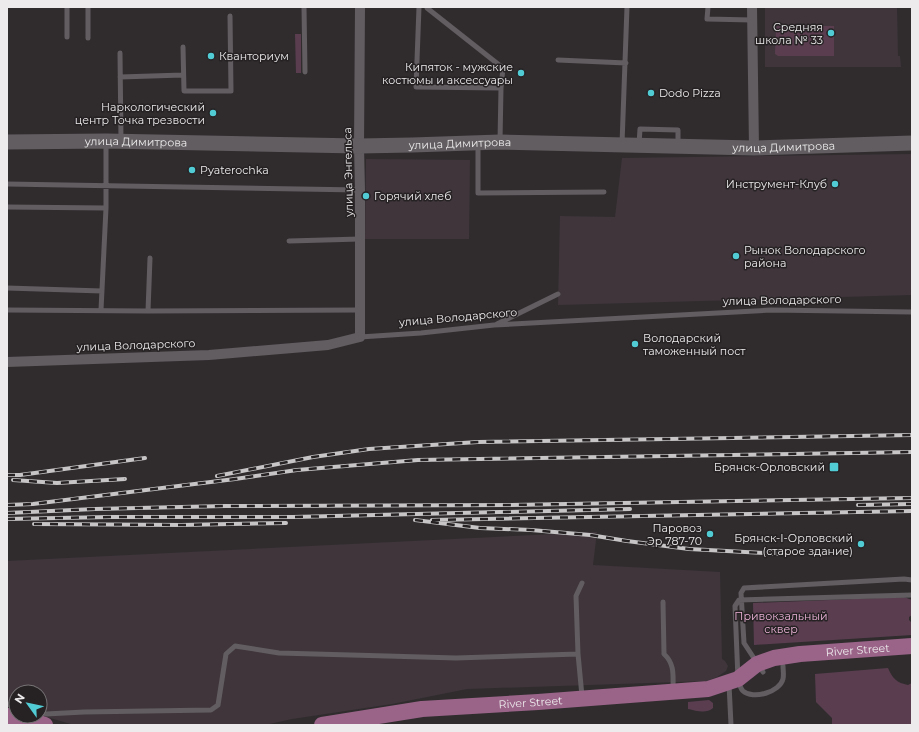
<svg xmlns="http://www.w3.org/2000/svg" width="919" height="732" viewBox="0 0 919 732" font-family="Montserrat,sans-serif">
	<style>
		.built { fill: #3f353b }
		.green { fill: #5a3e50 }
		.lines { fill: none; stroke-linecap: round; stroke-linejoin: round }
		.lane { stroke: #615d60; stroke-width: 5 }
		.street { stroke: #615d60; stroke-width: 10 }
		.secondary { stroke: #615d60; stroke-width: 15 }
		.primary { stroke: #9a6489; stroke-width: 16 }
		.rail-casing { stroke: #c7c5c6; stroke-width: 4 }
		.rail { stroke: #262224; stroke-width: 2.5; stroke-dasharray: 8; stroke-linecap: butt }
		.poi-dot { fill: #51ccd4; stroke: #262224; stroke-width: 1.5 }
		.labels { text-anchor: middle; stroke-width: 3; stroke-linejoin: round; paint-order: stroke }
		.poi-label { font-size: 11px; fill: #edebec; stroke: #262224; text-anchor: end }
		.street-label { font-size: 11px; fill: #edebec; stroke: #262224 }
		.park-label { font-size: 11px; fill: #edb3d8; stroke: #262224 }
	</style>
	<rect width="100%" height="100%" fill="#302c2e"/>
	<!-- built -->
	<path class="built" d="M765,7H897L898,56H900L901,67H765Z
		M912,154V295L558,305L560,216L615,217L622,158Z
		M366,159L470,160L469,239H365Z
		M597,532L593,565L720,572L722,659L725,661L728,666L726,671L717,677L707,681L467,689L392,704L292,719L265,725H74L40,715V692H16V710L7,707V561Z"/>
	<!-- green -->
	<path class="green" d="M777,26H834V56H778L775,54L776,28Z
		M295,34H301V73H296Z
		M904,597L912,600V615L909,617V620L912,623V635L754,645L753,603Z
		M888,668C892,678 897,683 908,685L912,683V725H832V718L816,702L815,674Z
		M709,700L713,703V708C706,714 697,711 688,709V702Z"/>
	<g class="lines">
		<!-- lane -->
		<path class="lane" d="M67,7V37
			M88,7V38
			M304,7L305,72
			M419,7L416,87L501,88
			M427,7V8L503,68L501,88L500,141
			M708,7L707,19L752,20
			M183,47L184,91H231L230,16
			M120,53L121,141
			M558,60L626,63
			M120,77L183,75
			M622,144L627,7
			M639,144L640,129L678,130V145
			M478,145V193L604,192
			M7,184L360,190
			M7,207L106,208
			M289,241L360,239
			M7,288L102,291
			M7,310L148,311L360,310
			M101,310L106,208V143
			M148,311L150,258
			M497,324L558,294
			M360,337L421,333L494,325L771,310L912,312
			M663,602L664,654C675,664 673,676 673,690
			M578,654L576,596L582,583
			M783,666C783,670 784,675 783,679C780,692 753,700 743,691C740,688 739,683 738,679L735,606L739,600L912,595
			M763,672L744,643L741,593L744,588L904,579L912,580
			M729,684L731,725
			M7,704L16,706
			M40,712L46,714L84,712L211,710L218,705L226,654L235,646L279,653L387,656L456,658L578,654L582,696"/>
		<!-- street -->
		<path class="street" d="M752,7L754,148
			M7,362L209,355L328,345L360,337V190L359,146L360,7"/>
		<!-- secondary -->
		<path class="secondary" id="s1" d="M7,142L106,141L359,146L412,145L500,142L754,148L912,143"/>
		<!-- primary -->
		<g class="primary">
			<path d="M7,716L25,718L45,725"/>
			<path id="s2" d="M322,725L422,709L538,702L708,689L738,679L757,664L774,658L800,654L912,646"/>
		</g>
		<!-- rail casing -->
		<g class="rail-casing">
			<path id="rail" d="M7,475H20L145,458
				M217,476L313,457L369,449L478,442L912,435
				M13,480L57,483L125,479
				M7,505L33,504L235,479L297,470L418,460L912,452
				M858,505L912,504
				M7,513L95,509L225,506L511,505L912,498
				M7,519L110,517H293L630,509
				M415,520L480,528L531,530L590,535L627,541L689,549L783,554
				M432,520L912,511
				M34,524L181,525L286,523"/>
		</g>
		<!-- rail -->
		<use href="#rail" class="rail"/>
	</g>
	<!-- markers -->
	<g class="poi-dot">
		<circle cx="831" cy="33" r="4"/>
		<circle cx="211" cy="56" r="4"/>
		<circle cx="521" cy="73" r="4"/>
		<circle cx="651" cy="93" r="4"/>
		<circle cx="213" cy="113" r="4"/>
		<circle cx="192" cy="170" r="4"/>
		<circle cx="835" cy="184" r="4"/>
		<circle cx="366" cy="196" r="4"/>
		<circle cx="736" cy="256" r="4"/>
		<circle cx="635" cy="344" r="4"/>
		<rect x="829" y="462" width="10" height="10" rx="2"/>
		<circle cx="710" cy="534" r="4"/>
		<circle cx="861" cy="544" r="4"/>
	</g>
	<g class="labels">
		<!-- poi labels -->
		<g class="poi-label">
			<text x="823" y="31">Средняя<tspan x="823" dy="13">школа № 33</tspan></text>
			<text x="219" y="60" text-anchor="start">Кванториум</text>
			<text x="513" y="71">Кипяток - мужские<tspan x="513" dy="13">костюмы и аксессуары</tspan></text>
			<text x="659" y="97" text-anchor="start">Dodo Pizza</text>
			<text x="205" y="111">Наркологический<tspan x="205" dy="13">центр Точка трезвости</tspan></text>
			<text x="200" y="174" text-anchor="start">Pyaterochka</text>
			<text x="827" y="188">Инструмент-Клуб</text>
			<text x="374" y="200" text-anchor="start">Горячий хлеб</text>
			<text x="744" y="254" text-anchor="start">Рынок Володарского<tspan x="744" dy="13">района</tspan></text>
			<text x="643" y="342" text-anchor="start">Володарский<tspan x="643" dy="13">таможенный пост</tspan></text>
			<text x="825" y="471">Брянск-Орловский</text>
			<text x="702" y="532">Паровоз<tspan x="702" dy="13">Эр 787-70</tspan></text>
			<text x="853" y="542">Брянск-I-Орловский<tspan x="853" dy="13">(старое здание)</tspan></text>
		</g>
		<!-- street labels -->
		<g class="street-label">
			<text dy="4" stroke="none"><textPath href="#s1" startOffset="129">улица Димитрова</textPath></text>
			<text dy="4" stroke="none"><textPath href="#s1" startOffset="453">улица Димитрова</textPath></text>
			<text dy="4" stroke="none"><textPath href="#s1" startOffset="777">улица Димитрова</textPath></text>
			<text transform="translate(348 172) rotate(-91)" y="4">улица Энгельса</text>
			<text transform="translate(782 300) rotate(-1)" y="4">улица Володарского</text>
			<text transform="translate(458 317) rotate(-5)" y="4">улица Володарского</text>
			<text transform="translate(136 345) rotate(-2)" y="4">улица Володарского</text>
			<text dy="4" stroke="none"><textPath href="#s2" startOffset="546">River Street</textPath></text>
			<text dy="4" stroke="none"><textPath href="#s2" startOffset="210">River Street</textPath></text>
		</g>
		<!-- park labels -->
		<g class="park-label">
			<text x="781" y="620">Привокзальный<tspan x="781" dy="13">сквер</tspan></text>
		</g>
	</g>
	<!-- border -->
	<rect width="919" height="732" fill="none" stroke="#edebec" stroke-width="16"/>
	<!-- north arrow -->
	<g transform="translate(28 704) rotate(303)"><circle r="19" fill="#262224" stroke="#767274"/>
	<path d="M0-3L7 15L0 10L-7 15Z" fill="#51ccd4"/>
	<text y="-6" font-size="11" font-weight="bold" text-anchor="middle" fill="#edebec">N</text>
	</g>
</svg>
